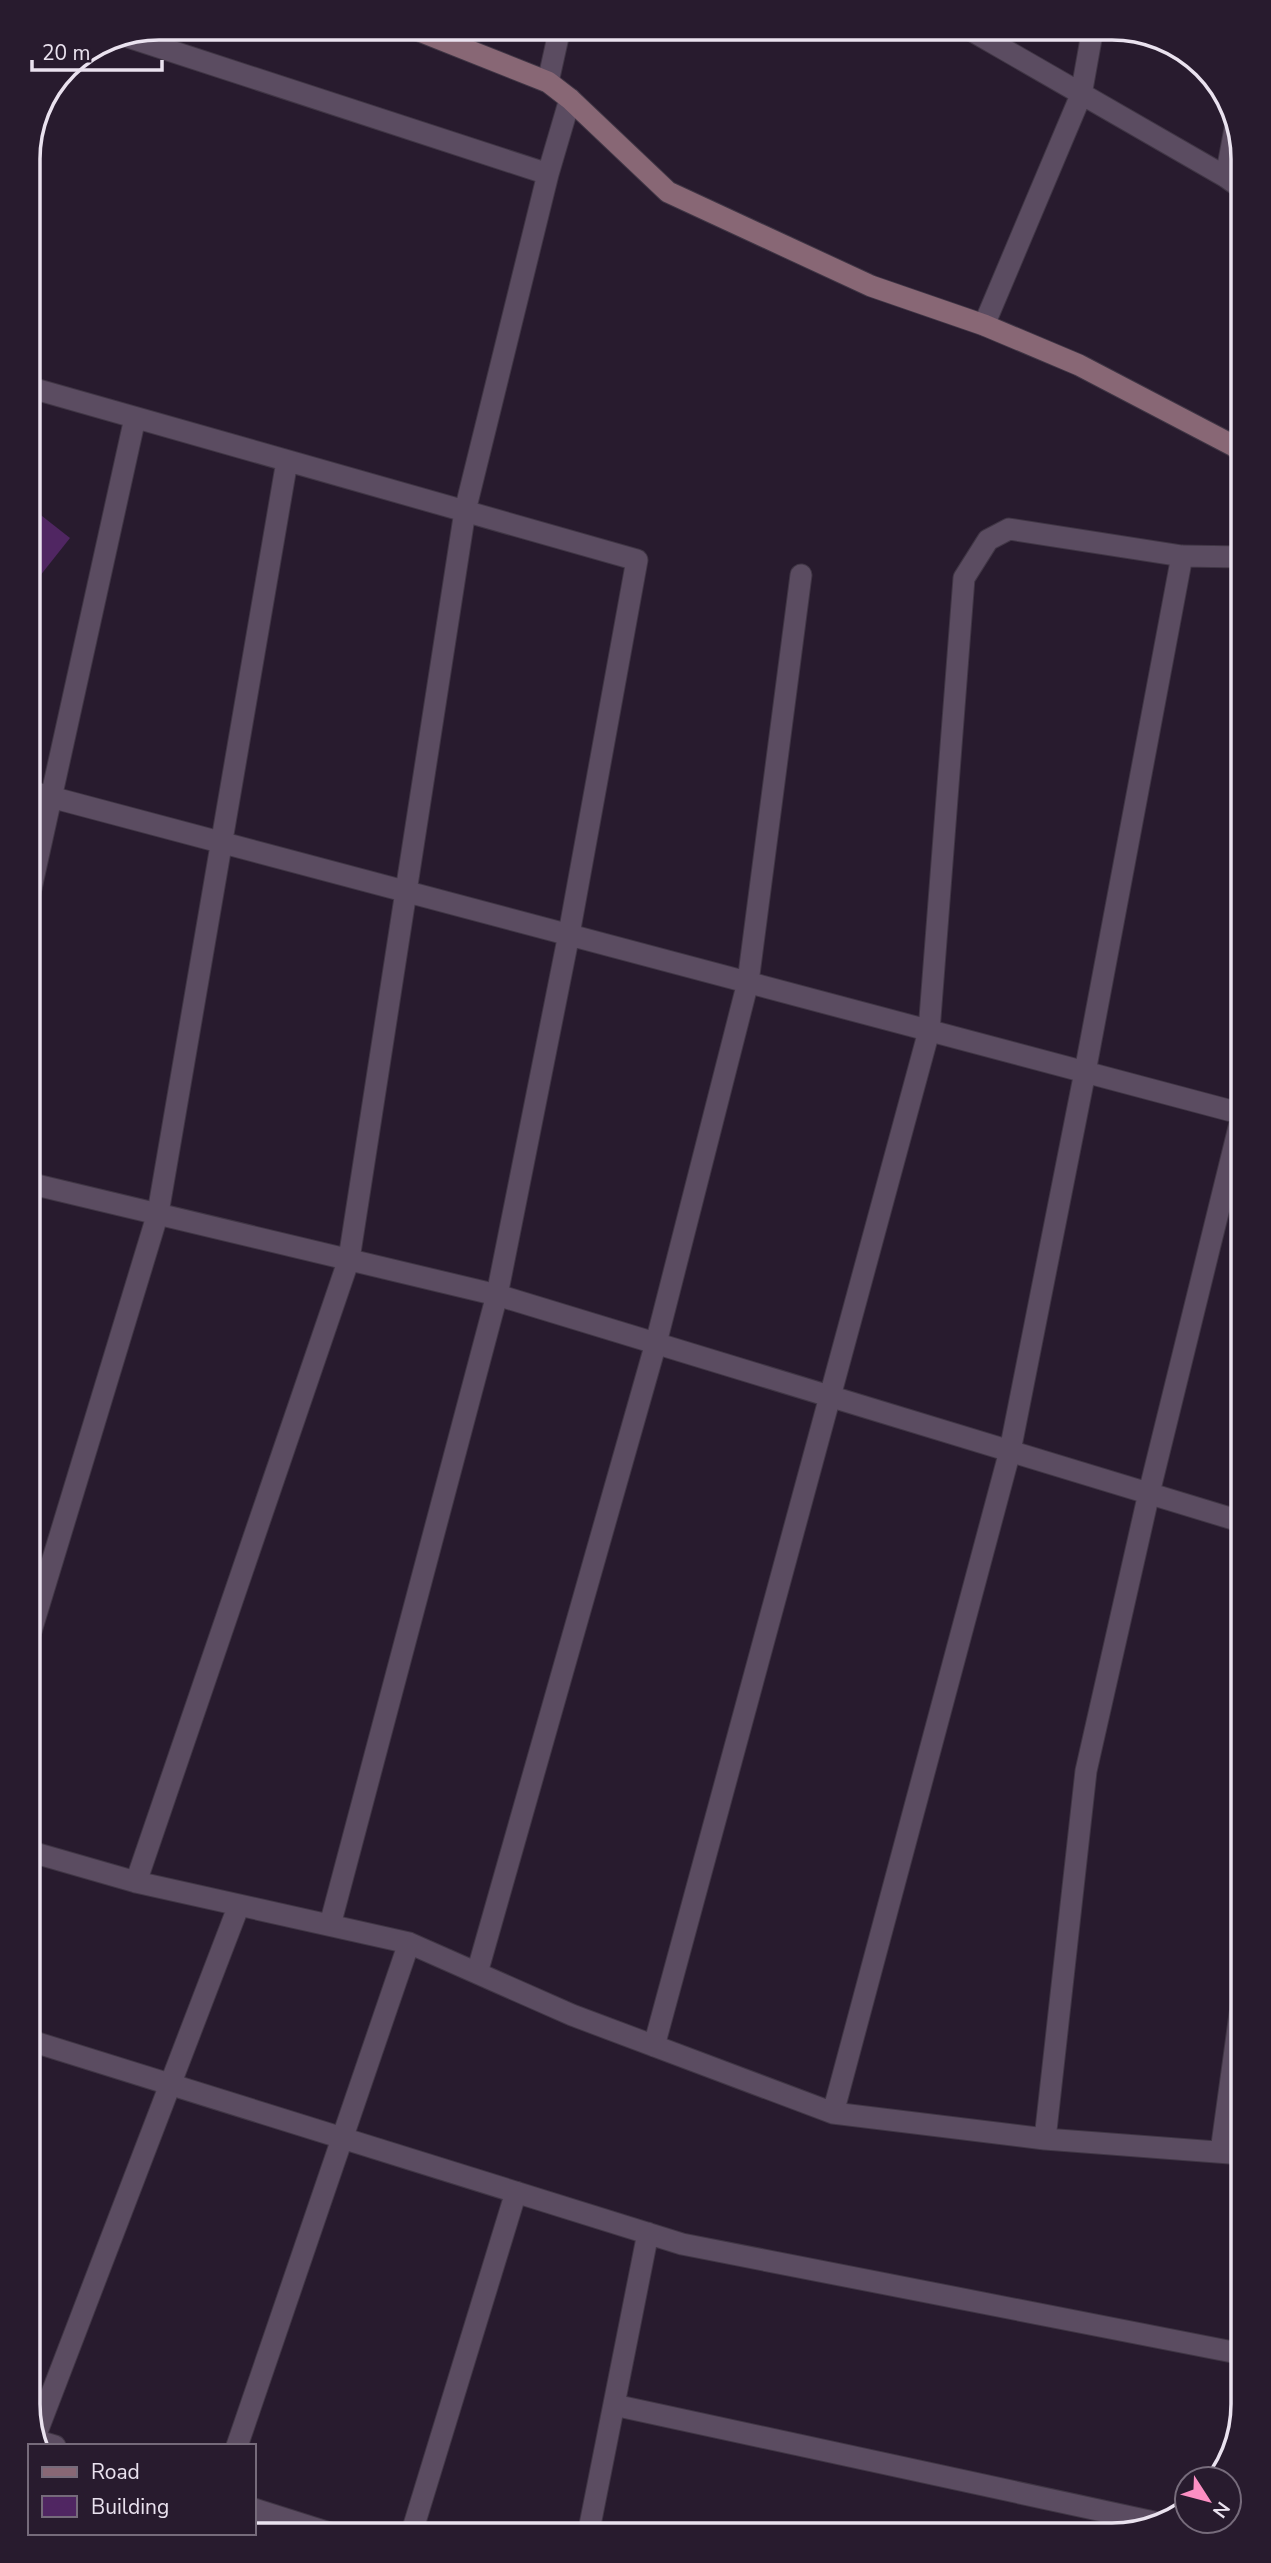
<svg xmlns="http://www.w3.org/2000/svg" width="1271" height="2563" viewBox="0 0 1271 2563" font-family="'Nunito Sans',sans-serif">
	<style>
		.building { fill: #502662 }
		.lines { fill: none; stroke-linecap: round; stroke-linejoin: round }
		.street-casing { stroke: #403645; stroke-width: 23 }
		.secondary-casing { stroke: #403645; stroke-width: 23 }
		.street { stroke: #5b4c61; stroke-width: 21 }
		.secondary { stroke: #886775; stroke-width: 21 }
		.rim { fill: none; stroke: #eae2ef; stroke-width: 3.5 }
	</style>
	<rect width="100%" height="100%" fill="#281b2e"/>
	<!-- building -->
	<path class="building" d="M28,505L70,538L28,591Z"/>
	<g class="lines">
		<!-- street casing -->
		<g class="street-casing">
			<path id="street" d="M967,28L1226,177L1243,189
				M122,35L548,174
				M548,82L560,28
				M1226,177L1236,123
				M984,325L1081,95L1093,28
				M28,387L637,560L569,934L497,1295L330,1925
				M28,791L1243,1114
				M28,902L135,418
				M28,1183L497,1295L1243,1522
				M28,1641L158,1213L287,461
				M28,1851L136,1882L409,1943L572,2015L833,2113L1045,2139L1243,2154
				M136,1882L349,1259L465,511L548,174L570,99
				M477,1973L656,1343L748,982L801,575
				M28,2040L682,2244L1243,2354
				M654,2046L929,1031L964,578L988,540L1009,529L1182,556L1243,557
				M833,2113L1010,1451L1085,1072L1182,556
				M1045,2139L1086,1771L1149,1493L1243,1111
				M1221,2152L1243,1992
				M614,2405L1163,2524
				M35,2437L239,1905
				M35,2440L55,2446
				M237,2446L409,1943
				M254,2509L336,2535
				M411,2535L516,2192
				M588,2535L648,2233"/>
		</g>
		<!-- secondary casing -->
		<g class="secondary-casing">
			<path id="secondary" d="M412,28L548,82L570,99L668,192L871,286L984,325L1079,365L1234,446L1243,454"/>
		</g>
		<!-- street -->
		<use href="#street" class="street"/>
		<!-- secondary -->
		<use href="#secondary" class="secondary"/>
	</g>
	<!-- crop -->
	<path d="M0 0H1271V2563H0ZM159 40H1112A119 119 0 0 1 1231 159V2404A119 119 0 0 1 1112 2523H159A119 119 0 0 1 40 2404V159A119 119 0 0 1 159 40Z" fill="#281b2e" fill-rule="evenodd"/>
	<path class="rim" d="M159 40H1112A119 119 0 0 1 1231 159V2404A119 119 0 0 1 1112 2523H159A119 119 0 0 1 40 2404V159A119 119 0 0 1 159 40Z"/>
	<!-- legend -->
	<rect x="28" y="2444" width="228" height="91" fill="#281b2e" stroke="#766b7b" stroke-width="2"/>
	<rect x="42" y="2467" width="35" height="10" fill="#886775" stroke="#766b7b" stroke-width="2"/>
	<text x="91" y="2479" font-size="21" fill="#eae2ef">Road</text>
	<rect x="42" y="2496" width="35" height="21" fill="#502662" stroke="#766b7b" stroke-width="2"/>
	<text x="91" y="2514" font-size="21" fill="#eae2ef">Building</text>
	<!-- north arrow -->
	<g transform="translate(1208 2500) rotate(126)"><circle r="33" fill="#281b2e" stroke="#766b7b" stroke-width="2"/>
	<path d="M0-5L12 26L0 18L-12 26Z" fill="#fc8fc3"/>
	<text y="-10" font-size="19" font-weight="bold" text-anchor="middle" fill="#eae2ef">N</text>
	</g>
	<!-- scale -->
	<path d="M32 60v10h130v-10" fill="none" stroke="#eae2ef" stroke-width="3.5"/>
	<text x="42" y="60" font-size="21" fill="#eae2ef" stroke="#281b2e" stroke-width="5" paint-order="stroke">20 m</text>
</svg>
